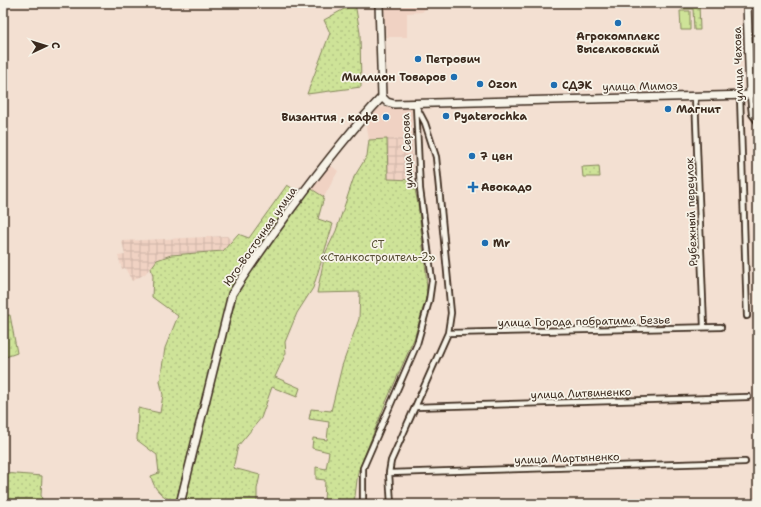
<svg xmlns="http://www.w3.org/2000/svg" width="761" height="507" viewBox="0 0 761 507" font-family="'Shantell Sans',sans-serif">
	<style>
		.built { fill: #f0d2c3 }
		.industrial { fill: url(#industrial-grid) }
		.green { fill: url(#green-dots); stroke: #84865b }
		.pitch { fill: #cee398; stroke: #84865b }
		.lines { fill: none; stroke-linecap: round; stroke-linejoin: round }
		.street-casing { stroke: #3b2a1e; stroke-width: 8 }
		.secondary-casing { stroke: #3b2a1e; stroke-width: 10 }
		.street { stroke: #f7f3e8; stroke-width: 4.5 }
		.secondary { stroke: #f7f3e8; stroke-width: 7 }
		.poi-dot { fill: #1f6fb2; stroke: #f7f3e8; stroke-width: 1.5 }
		.labels { text-anchor: middle; stroke-width: 3.5; stroke-linejoin: round; paint-order: stroke }
		.poi-label { font-size: 11px; font-weight: bold; fill: #3b2a1e; stroke: #f7f3e8; text-anchor: start }
		.street-label { font-size: 11px; fill: #3b2a1e; stroke: #f7f3e8 }
		.park-label { font-size: 11px; fill: #584f36; stroke: #f7f3e8 }
	</style>
	<defs>
		<pattern id="industrial-grid" width="8" height="8" patternUnits="userSpaceOnUse"><rect width="8" height="8" fill="#f0d2c3"/><path d="M0 4h8M4 0v8" fill="none" stroke="#cfb4a7"/></pattern>
		<pattern id="green-dots" width="8" height="8" patternUnits="userSpaceOnUse"><rect width="8" height="8" fill="#cee398"/><path d="M2 2h.1M6 6h.1" fill="none" stroke="#b2c383" stroke-width="1.8" stroke-linecap="round"/></pattern>
	</defs>
	<rect width="100%" height="100%" fill="#f3e0d2"/>
	<filter id="ink" filterUnits="userSpaceOnUse"><feTurbulence type="fractalNoise" baseFrequency=".025" numOctaves="2"/><feDisplacementMap in="SourceGraphic" scale="8" xChannelSelector="R" yChannelSelector="G"/><feConvolveMatrix kernelMatrix="1 2 1 2 8 2 1 2 1" color-interpolation-filters="sRGB"/></filter>
	<g filter="url(#ink)">
		<!-- built -->
		<path class="built" d="M384,3H431L422,12L407,13V37H386Z
			M375,107L412,108V138L369,140L367,128L370,111Z
			M328,163L338,171L324,197L310,188Z"/>
		<!-- industrial -->
		<path class="industrial" d="M412,138L413,180L388,179L387,139Z
			M227,236L232,241L223,251L171,255L157,260L145,274L132,281L125,268L122,269L118,256L125,255L122,241Z"/>
		<!-- green -->
		<path class="green" d="M355,3L360,33L361,87L307,94L330,33L324,20Z
			M681,3H699L700,30H694L693,9H682Z
			M387,139L388,179L413,180L418,204L426,272L427,295L414,339L386,402L358,472L354,504H324L325,480L316,479V467L326,469L329,452L312,448L313,438L327,440L329,422L309,419L311,409L331,411L342,366L359,319L360,292L317,293L325,254L336,231L354,177L367,156L369,140Z
			M599,166L600,177H583L582,167Z
			M287,185L298,192L249,262L229,294L176,502C162,497 154,490 151,476L159,473L157,455L137,440L138,408L160,413L163,395L160,381L165,348L178,316L152,297L153,276L151,268L157,260L171,255L223,251L238,234L249,238Z
			M310,188L324,197L318,219L333,224L313,288L297,313L285,342L286,353L275,377L300,388L297,397L272,387L261,418L238,446L233,468L260,475L257,489V504H183L236,297L258,260Z
			M10,315L17,353L3,358V316Z
			M3,473L42,476L41,495L43,504H3Z"/>
		<!-- pitch -->
		<path class="pitch" d="M680,11H690V30H681Z"/>
		<g class="lines">
			<!-- street casing -->
			<g class="street-casing">
				<path id="street" d="M758,95H750L752,114L758,122
					M695,96L704,327
					M740,96L747,316
					M448,333L721,327
					M415,407L748,397
					M389,473L745,462
					M363,504V468L417,344L429,301L432,280L420,189L416,106
					M391,504L389,473L391,461L448,333L451,313L436,157L425,123L415,104"/>
			</g>
			<!-- secondary casing -->
			<g class="secondary-casing">
				<path id="secondary" d="M379,3L382,97
					M382,97L387,102L394,104L750,95L747,3
					M180,504L232,294C250,265 271,237 291,209C320,170 349,132 382,97"/>
			</g>
			<!-- street -->
			<use href="#street" class="street"/>
			<!-- secondary -->
			<use href="#secondary" class="secondary"/>
		</g>
	</g>
	<!-- markers -->
	<g class="poi-dot">
		<circle cx="618" cy="23" r="4"/>
		<circle cx="418" cy="59" r="4"/>
		<circle cx="454" cy="77" r="4"/>
		<circle cx="480" cy="84" r="4"/>
		<circle cx="554" cy="85" r="4"/>
		<circle cx="668" cy="109" r="4"/>
		<circle cx="446" cy="116" r="4"/>
		<circle cx="386" cy="117" r="4"/>
		<circle cx="472" cy="156" r="4"/>
		<path d="M471 181h4v4h4v4h-4v4h-4v-4h-4v-4h4z"/>
		<circle cx="485" cy="243" r="4"/>
	</g>
	<g class="labels">
		<!-- poi labels -->
		<g class="poi-label">
			<text x="618" y="40" text-anchor="middle">Агрокомплекс<tspan x="618" dy="13">Выселковский</tspan></text>
			<text x="426" y="63">Петрович</text>
			<text x="446" y="81" text-anchor="end">Миллион Товаров</text>
			<text x="488" y="88">Ozon</text>
			<text x="562" y="89">СДЭК</text>
			<text x="676" y="113">Магнит</text>
			<text x="454" y="120">Pyaterochka</text>
			<text x="378" y="121" text-anchor="end">Византия , кафе</text>
			<text x="480" y="160">7 цен</text>
			<text x="481" y="191">Авокадо</text>
			<text x="493" y="247">Mr</text>
		</g>
		<!-- street labels -->
		<g class="street-label">
			<text transform="translate(738 64) rotate(-92)" y="4">улица Чехова</text>
			<text transform="translate(640 86) rotate(-1)" y="4">улица Мимоз</text>
			<text transform="translate(407 151) rotate(-93)" y="4">улица Серова</text>
			<text transform="translate(691 212) rotate(-92)" y="4">Рубежный переулок</text>
			<text transform="translate(260 236) rotate(-55)" y="4">Юго-Восточная улица</text>
			<text transform="translate(584 321) rotate(-1)" y="4">улица Города побратима Безье</text>
			<text transform="translate(581 393) rotate(-2)" y="4">улица Литвиненко</text>
			<text transform="translate(567 458) rotate(-2)" y="4">улица Мартыненко</text>
		</g>
		<!-- park labels -->
		<g class="park-label">
			<text x="378" y="248">СТ<tspan x="378" dy="13">«Станкостроитель-2»</tspan></text>
		</g>
	</g>
	<!-- margin -->
	<rect width="761" height="507" fill="none" stroke="#f7f3e8" stroke-width="16"/>
	<rect x="8" y="8" width="745" height="491" fill="none" stroke="#3b2a1e" stroke-width="1.5" filter="url(#ink)"/>
	<!-- north arrow -->
	<g transform="translate(46 46) rotate(86)" stroke="#f7f3e8" stroke-width="3" paint-order="stroke">
	<path d="M0-3L7 15L0 10L-7 15Z" fill="#3b2a1e"/>
	<text y="-6" font-size="11" font-weight="bold" text-anchor="middle" fill="#3b2a1e">С</text>
	</g>
</svg>
